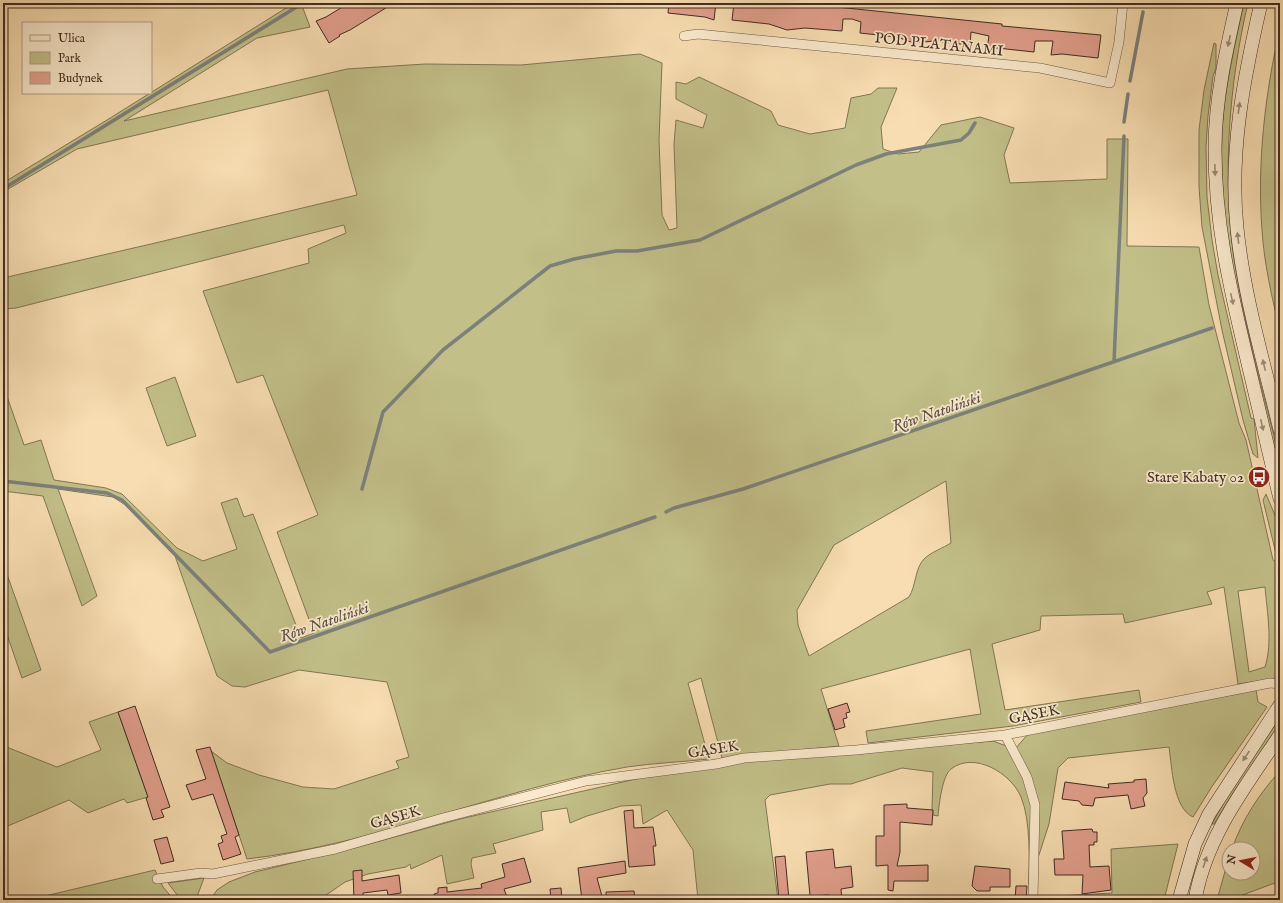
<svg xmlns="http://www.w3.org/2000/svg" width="1283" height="903" viewBox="0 0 1283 903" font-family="'IM FELL English',serif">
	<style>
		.green { fill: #c2bf88; stroke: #827656; fill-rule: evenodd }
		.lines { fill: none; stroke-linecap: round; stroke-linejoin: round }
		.stream { stroke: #7c817c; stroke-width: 3.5 }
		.building { fill: #e19f8c; stroke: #422d23 }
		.street-casing { stroke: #6f5946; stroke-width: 10 }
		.secondary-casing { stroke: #422d23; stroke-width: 14 }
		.street { stroke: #fae9cc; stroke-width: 9 }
		.secondary { stroke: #fae9cc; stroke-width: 13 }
		.oneway { fill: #9e8b78 }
		.labels { text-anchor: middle; stroke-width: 3.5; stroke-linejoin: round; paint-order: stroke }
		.street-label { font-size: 15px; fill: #422d23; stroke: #fae9cc }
		.poi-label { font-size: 15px; fill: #422d23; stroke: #fae9cc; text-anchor: end }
		.water-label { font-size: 16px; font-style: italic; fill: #5a5048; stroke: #fae9cc }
	</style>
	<rect width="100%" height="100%" fill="#f7ddb1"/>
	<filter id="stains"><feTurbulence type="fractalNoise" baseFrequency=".005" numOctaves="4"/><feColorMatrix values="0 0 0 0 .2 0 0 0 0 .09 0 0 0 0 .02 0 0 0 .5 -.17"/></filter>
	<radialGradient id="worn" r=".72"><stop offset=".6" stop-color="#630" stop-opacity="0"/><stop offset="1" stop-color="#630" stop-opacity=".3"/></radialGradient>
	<!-- green -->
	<path class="green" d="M294,3H301L310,27L257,38L124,121L347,69L425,64L521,65L640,54L662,63L659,140L662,215L669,230L677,228L674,144L676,120L703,128L707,115L676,99V82L686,84L699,77L771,111L778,125L810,134L845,128L851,98L871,94L878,88H897L881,127L883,149L898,154L919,152L941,125L980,117L1014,128L1004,155L1010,183L1107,179V139H1128L1127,246L1199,247L1209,305L1239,423L1246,440L1273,560L1280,565V678L1238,684L1224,587L1207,592L1212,604L1125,623L1123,614L1041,616L1040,630L992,644L1005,710L1139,690L1141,702L1013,726L868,743L866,731L981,714L970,649L821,689L839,746L722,758L701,678L688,683L709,759C682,762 654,763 627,767C498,789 377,844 247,859L211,751L227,763L259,775L303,787L334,789L399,768L396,761L409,757L387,682L299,670L245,687L232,686L217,676L174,553L124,504L113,497L58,489L97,596L82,606L43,496L3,491V385L24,445L41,440L54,480L106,488L122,494L177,548L203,561L237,549L221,503L237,498L244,517L253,514L301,638L314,633L277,532L318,515L263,375L237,383L203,291L309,263L308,249L346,233L344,225L16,308L3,309V278L151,244L357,195L328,90L77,149L3,192V183L107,120ZM946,481L951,543C943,548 931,552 924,559C915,568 916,586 909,597L809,656L798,625L797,610L834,545ZM1265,587C1267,612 1273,642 1265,667L1249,672L1238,591Z
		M1244,3H1248C1229,83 1222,177 1234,259C1244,326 1264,395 1280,460V473C1254,362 1217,249 1222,134C1224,89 1235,46 1244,3Z
		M1280,28V331C1272,298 1264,263 1262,230C1257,162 1265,94 1280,28Z
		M1214,43L1216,44V68L1213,76L1208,116L1206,147L1207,197L1212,240L1218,275L1251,418L1254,419L1258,458L1253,454L1243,420L1222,330L1202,227L1199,187V130L1204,90Z
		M175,377L196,436L167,446L146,388Z
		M1266,494L1280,527V560L1277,558L1263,500Z
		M3,563L41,670L22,678L3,623Z
		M1256,690L1258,702L1267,707L1211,788L1193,817C1173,808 1172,767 1169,747L1068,758L1058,768L1049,824L1037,861V817L1016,748L1028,734Z
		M118,712L148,797L127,803L124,799L88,813L69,800L3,828V743L9,748L57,767L101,750L89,722Z
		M1280,718V724L1233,793L1214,824H1212L1229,793Z
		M993,741L1009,747L1016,759L1032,801L1029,885C1029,860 1031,821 1021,797C1011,773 974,751 951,769C942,776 939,805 938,816L933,815V810H932L933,772L902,768L851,784H830L770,795L765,800L778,900H698L693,850L667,810L643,824L641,805L621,806L587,816L570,823L567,808L541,812L543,830L493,844L496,853L472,858L471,864L474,878L447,884L442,855L411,869L410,864L406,867L368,874L345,882L319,900H210L217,890L229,882L255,872L358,847L460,819L667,772L758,759Z
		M1280,771V883L1272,884L1240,896L1234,900H1217L1229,857V873H1253V849H1232C1242,820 1259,794 1280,771Z
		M1178,844L1164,900H1039L1041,897L1112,893L1111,849Z
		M155,870L163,887L174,900H28Z
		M204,878L198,894L197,900H181L168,883Z"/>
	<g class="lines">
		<!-- stream -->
		<path class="stream" d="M1130,81L1143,12
			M1124,122L1128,94
			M3,189L303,3
			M1277,304H1280
			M1114,362L1124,136
			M3,481L107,493L122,500L270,652L655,517
			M362,489L383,412L443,350L550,266L574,259L616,251H637L700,240L856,165L886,154L961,140L969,133L975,123
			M666,512L674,508L743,489L1212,328"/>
	</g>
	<!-- building -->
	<path class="building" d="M349,3H394L350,30L339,35L340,36L329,43L316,21L326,17Z
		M669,3H716L714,20L705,17L668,13Z
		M734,3H798L1002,24V26L1101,35L1098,58L1062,54L1051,55L1053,41H1035L1034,52L997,48L987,49L989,36L971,32L970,45L934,41L914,43L897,37L860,33L861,22L852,19H843L842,31L805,28L787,30L769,24L732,20Z
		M847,703L850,712L846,713L847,718L843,719L845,727L835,730L828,709Z
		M135,706L170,807L161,810L164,817L153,820L146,798L148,797L118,712Z
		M210,747L239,835L235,837L241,854L223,860L218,844L223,842L221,836L227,834L213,794L192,800L186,785L206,779L196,750Z
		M1146,779L1147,793L1143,798L1145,806L1131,809L1128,795L1095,798L1093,806L1082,805L1079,801L1062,799L1065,782L1109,788L1108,784L1134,782V780Z
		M907,804V808L933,810L932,825L900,822V852L897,866L928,865V881H894L893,891L888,890V865L876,866V836H884V805Z
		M633,810L634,828L653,827L656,846H653L655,865L629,867L624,811Z
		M1092,829L1093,832H1097V842H1094V845H1089L1090,867L1109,866L1111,890L1082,894L1083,875H1055L1054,859H1064L1062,831Z
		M167,837L174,861L161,864L154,840Z
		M833,849L835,868L851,866L853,887L841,889L842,900H830L829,895L810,896L806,852Z
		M785,856L789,900H779L775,857Z
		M524,858L531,882L504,889L507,897L497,900H434V894L438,893V888L447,887V892L482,888L481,884L505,877L502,864Z
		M625,861L626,873L597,878L603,900H582L578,868Z
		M975,866L1010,869V887H990V891H977L972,886Z
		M362,870V881L399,875L401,893L388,895L387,890L363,893V900H354L353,871Z
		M1016,886H1027L1026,900H1015Z
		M561,888L562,900H551L550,889Z
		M634,891L635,900H606V892Z"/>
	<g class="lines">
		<!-- street casing -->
		<g class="street-casing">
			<path id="street" d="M684,36L698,34L1040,68L1110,83L1119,42L1123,3
				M1005,735L1027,777L1035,805L1033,900
				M157,879L201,873L213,874L335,849L443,818L586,781L716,764L744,758L856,750L1005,735L1270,683L1280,684"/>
		</g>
		<!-- secondary casing -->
		<g class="secondary-casing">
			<path id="secondary" d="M1237,3C1226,51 1215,100 1215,149C1215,222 1229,284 1246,355C1257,403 1269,451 1280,499
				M1261,3C1244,77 1229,152 1237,228C1244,297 1264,363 1280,430
				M1179,900L1195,844L1209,814L1280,705
				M1195,900C1206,837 1245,787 1280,735"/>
		</g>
		<!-- street -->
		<use href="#street" class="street"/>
		<!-- secondary -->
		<use href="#secondary" class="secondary"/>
	</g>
	<!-- one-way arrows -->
	<defs><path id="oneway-solid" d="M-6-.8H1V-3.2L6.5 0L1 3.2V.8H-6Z"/></defs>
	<g class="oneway">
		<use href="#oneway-solid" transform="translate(1229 41) rotate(102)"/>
		<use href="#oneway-solid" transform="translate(1239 108) rotate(-82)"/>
		<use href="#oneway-solid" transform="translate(1215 170) rotate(89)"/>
		<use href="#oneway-solid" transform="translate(1238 238) rotate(-97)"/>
		<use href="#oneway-solid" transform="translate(1232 299) rotate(77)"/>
		<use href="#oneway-solid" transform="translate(1264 365) rotate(-103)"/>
		<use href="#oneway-solid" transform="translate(1262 425) rotate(77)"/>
		<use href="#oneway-solid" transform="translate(1246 756) rotate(124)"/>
		<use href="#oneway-solid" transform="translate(1205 862) rotate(-72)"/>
	</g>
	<!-- icons -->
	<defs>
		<g id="bus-disc" transform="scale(1.15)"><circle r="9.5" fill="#8f2418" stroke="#fae9cc"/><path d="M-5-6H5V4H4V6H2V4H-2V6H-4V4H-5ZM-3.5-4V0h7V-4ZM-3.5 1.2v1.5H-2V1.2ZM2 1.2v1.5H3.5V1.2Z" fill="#fff"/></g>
	</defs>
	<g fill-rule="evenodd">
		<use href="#bus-disc" x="1259" y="477"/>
	</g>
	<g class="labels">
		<!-- street labels -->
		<g class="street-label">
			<text transform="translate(939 44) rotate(6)" y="5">POD PLATANAMI</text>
			<text transform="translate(1034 714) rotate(-11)" y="5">GĄSEK</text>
			<text transform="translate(713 749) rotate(-9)" y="5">GĄSEK</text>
			<text transform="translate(395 817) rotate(-16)" y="5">GĄSEK</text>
		</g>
		<!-- poi labels -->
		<g class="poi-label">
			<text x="1244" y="482">Stare Kabaty 02</text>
		</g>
		<!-- water labels -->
		<g class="water-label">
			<text transform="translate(936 411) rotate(-19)" y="6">Rów Natoliński</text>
			<text transform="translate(324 621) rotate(-19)" y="6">Rów Natoliński</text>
		</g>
	</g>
	<!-- margin -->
	<rect width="1283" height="903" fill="none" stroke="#f7ddb1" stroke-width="16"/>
	<rect x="4" y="4" width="1275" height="895" fill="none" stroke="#422d23" stroke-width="2"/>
	<rect x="8" y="8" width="1267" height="887" fill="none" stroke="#422d23"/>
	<!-- legend -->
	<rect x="22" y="22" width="130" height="72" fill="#fae9cc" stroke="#b09e88"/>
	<rect x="30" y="35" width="20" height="6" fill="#fae9cc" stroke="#b09e88"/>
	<text x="58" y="42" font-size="12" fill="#422d23">Ulica</text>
	<rect x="30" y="52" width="20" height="12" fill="#c2bf88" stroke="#b09e88"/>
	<text x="58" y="62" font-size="12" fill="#422d23">Park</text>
	<rect x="30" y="72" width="20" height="12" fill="#e19f8c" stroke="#b09e88"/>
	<text x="58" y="82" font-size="12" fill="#422d23">Budynek</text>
	<!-- north arrow -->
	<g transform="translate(1241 861) rotate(280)"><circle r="19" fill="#fae9cc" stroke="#b09e88"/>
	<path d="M0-3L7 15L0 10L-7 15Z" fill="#8f2418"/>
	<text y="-6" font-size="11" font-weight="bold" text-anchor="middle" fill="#422d23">N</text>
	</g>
	<rect width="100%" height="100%" filter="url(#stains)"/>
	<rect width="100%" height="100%" fill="url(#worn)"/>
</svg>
